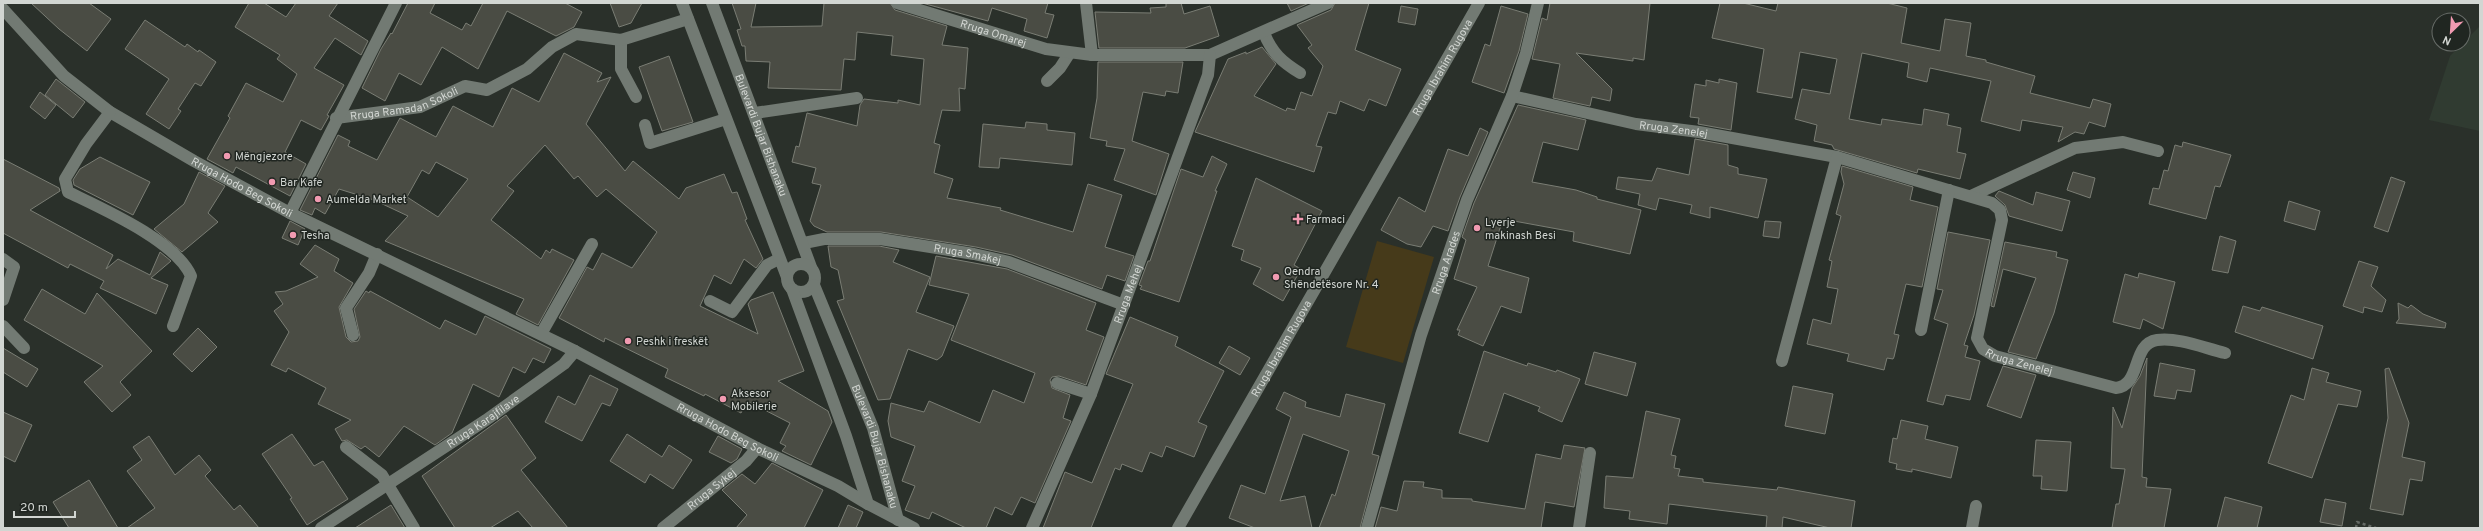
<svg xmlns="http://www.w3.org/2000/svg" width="2483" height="531" viewBox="0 0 2483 531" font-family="Overpass,sans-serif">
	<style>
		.built { fill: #303b31 }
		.green { fill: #463a1a }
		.building { fill: #4a4c44; stroke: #7a7d74; fill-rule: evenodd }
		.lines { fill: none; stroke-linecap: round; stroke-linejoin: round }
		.path { stroke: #646964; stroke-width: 2.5; stroke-dasharray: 3 3; stroke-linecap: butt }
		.lane { stroke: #727a73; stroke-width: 12 }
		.street { stroke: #727a73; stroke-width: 12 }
		.secondary { stroke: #727a73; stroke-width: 12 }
		.poi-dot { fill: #f19ab1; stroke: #202621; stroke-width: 1.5 }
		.labels { text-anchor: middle; stroke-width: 3; stroke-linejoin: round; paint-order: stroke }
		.street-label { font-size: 11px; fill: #d2d6d2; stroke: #202621 }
		.poi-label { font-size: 11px; fill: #d2d6d2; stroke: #202621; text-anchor: start }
	</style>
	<rect width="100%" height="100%" fill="#2a302a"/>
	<!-- built -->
	<path class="built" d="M2480,26V131L2429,120L2450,56Z"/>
	<!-- green -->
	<path class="green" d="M1377,241L1434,257L1403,363L1346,347Z"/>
	<!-- building -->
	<path class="building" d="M31,3H89L111,19L87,51L59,29Z
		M249,3H264L286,17L296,3H338L329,16L368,41L361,55L335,38L314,68L344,85L327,115L329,116L321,130L301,120L285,152L306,164L290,196L236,167L233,173L207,159L230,118L228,116L246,83L283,102L297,74L277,59L280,55L235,27Z
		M408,3H435L430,13L462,30L466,23L471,26L483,3H565L582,12L574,27L556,36L507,11L478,69L442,47L421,85L399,73L385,101L362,88L381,49L391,33L392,34Z
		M610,3H642L631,23L619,27Z
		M732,3H756L751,27L822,26L824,3H890L895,10L947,26L942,45L968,48L965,89L959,88L960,111L942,110L934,143L940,145L934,173L953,179L947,198L1001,208L1000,210L1073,232L1088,184L1122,195L1105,247L1134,256L1125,281L1107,275L1102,289L1012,255L976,247L881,232H827L814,226L810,221L821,185L812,183L816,168L792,162L796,146L799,147L807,113L857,126L860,105L864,99L898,103V100L920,105L924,59L891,55L893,36L857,32L855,60L844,59L841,90L768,88L770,62L746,61L745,46H742L737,30L741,29Z
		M922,3H1048L1045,13L1054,15L1047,38L1024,31L1027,19L992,8L988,21Z
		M1166,3H1181L1184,14L1210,6L1219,36L1185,48H1099L1095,12L1151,13L1150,8L1166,7Z
		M1287,3H1309L1291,11Z
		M1335,3H1369L1355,50L1401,69L1386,106L1369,99L1364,111L1340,101L1336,114L1328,112L1316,146L1322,147L1314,172L1195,132L1228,59L1246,52V54L1262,47L1276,64L1254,96L1286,111L1287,108L1295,110L1301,92L1312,96L1323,66L1308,48L1312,45L1297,25L1331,10Z
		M1550,3H1650L1644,60L1633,58V61L1576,53L1612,89L1610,101L1592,97L1590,106L1553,98L1560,64L1532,59L1542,18L1547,20Z
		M1720,3H1743L1776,11L1778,3H1887L1907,8L1901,43L1940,51L1945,19L1971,23L1966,56L1986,60V62L2035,76L2030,93L2090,108L2093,99L2111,104L2105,127L2089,122L2084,134L2075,132L2058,142L2063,127L2022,120L2020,131L1981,121L1991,81L1930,68L1927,82L1907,77L1909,63L1862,53L1849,119L1881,125L1882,119L1922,125L1924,109L1949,114L1947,125L1961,128L1957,152L1966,154L1960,179L1918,169L1917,173L1834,149L1832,145L1814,141L1817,125L1795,119L1802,89L1830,94L1837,59L1800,52L1792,98L1757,92L1764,49L1712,38Z
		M1401,6L1418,9L1415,25L1398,22Z
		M1501,6L1528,14L1519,51L1504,93L1472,82L1485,44L1490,46Z
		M145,20L185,47L187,44L198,52L199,50L216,62L201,86L195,83L178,109L181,111L169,129L146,114L169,79L125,49Z
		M564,53L602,73L597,82L611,77L586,124L625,171L633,161L679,199L686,188L724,174L732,193L737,192L747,219L745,220L763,259L756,268L744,259L731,284L714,275L700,306L758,334L748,304L751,300L773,292L804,371L778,381L828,411L832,422L811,465L782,451L786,446L780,443L790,423L747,401L741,413L705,394L704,396L665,377L668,369L605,338L604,342L559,318L587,267L593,270L602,253L632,268L657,232L606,189L597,197L578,176L574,179L545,145L507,186L514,191L491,220L541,259L546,250L550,253L552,249L574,260L538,325L516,314L524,299L385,241L408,216L374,200L339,189L325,214L315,208L312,215L300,210L338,135L350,141L348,146L377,160L400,118L436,137L453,106L493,127L512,88L539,102ZM436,162L468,179L438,217L407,197L422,170L429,174Z
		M669,56L693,122L662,131L639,67Z
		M1098,62H1183L1178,93L1166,91L1165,96L1143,92L1132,141L1169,154L1156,195L1114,180L1125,149L1106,146L1107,141L1090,138L1097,98Z
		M56,79L85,102L73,118L45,95Z
		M1719,79L1737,83L1731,130L1698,124L1699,118L1690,117L1695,84L1706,86V80L1719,83Z
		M40,92L56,105L45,119L30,107Z
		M1518,105L1586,120L1578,150L1543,142L1532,182L1576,190L1597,197V199L1641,210L1630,254L1573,241L1574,232L1503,219L1488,266L1529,278L1521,313L1501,306L1483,346L1458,335L1460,330H1457L1477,287L1454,279L1466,240L1462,237L1474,203Z
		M1026,122L1047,124V130L1075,133L1072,165L1000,158L999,168L979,167L983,124L1025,128Z
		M1480,128L1488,132L1460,197L1448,231L1433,226L1421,247L1407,244L1381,230L1399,197L1425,212L1448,149L1468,156Z
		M1695,139L1728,145V165L1738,168V174L1767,179L1758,218L1710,207V218L1690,213L1692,205L1659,198L1656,210L1638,205L1640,194L1616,189L1618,177L1652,181L1657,168L1689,175Z
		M2183,142L2231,155L2220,187L2215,186L2206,219L2149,204L2153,188L2159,189L2164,170L2168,171L2175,145L2182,147Z
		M1212,156L1227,164L1215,191H1217L1179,302L1140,289L1142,286L1139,285L1148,261H1150L1181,169L1203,177Z
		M100,157L150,182L133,215L74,185L73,180L80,169Z
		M3,159L59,188L60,191L30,210L113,255L106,269L118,259L150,275L160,252L171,261L151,278L168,285L156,314L100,288L104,281L70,264L68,268L3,233Z
		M1842,166L1913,187L1910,200L1938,207L1922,287L1906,284L1894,334L1899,335L1894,357L1893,359L1887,358L1884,370L1847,361L1849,354L1807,344L1813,319L1831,324L1838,289L1827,287L1832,261L1829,260L1841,216L1836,214L1844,184L1841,172Z
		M199,172L225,186L208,213L218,222L182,252L154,229L184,204Z
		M2073,172L2095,178L2090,198L2067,190Z
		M2391,177L2405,182L2388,232L2374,227Z
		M1256,178L1322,211L1294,265L1301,269L1283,301L1253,284L1261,268L1241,260L1244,250L1232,246Z
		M1999,191L2033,205L2036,192L2070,201L2062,231L2009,216L2005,205L1995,196Z
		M2289,201L2320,211L2315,230L2284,221Z
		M290,221L305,229L298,245L282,238Z
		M1765,221L1781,222L1779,238L1763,236Z
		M1948,232L1990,240L1974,315L1964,345L1968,346L1965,357L1980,361L1970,400L1946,395L1943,405L1927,401L1948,324L1934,319L1943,290L1937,289Z
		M2220,236L2236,241L2228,273L2212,270Z
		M2005,242L2057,252L2056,257L2068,260L2054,313L2036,359L2008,352L2036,278L2003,269L1994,307L1991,306Z
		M315,245L339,259L334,271L353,283L339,307L346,337L351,342L358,341L360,337L354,309L366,291L369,293L370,291L440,329L445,320L476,335L485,316L551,349L544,363L533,358L525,373L513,367L499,397L473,384L452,433L435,445L404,426L379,457L365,446L361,449L347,440L342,441L335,429L351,420L318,404L326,388L288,368L286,372L271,365L289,332L274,311L283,304L275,292L286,291L318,277L300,264Z
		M828,246H879L899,250L893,262L930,277L916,312L954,326L942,356L937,360L908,349L890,399L878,400L837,301L844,299L838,270L831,267Z
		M936,256L1007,269L1096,303L1086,330L1104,337L1086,385L1059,376L1052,377L1050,380L1052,388L1070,395L1063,418L1071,421L1035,503L1021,497L1012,515L995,507L986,528H966L932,512L929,519L905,510L915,486L902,481L915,446L891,437L888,421L891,403L924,412L929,401L980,423L993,390L1024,403L1035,373L951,340L969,294L929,285Z
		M2359,261L2378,267L2371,286L2386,300L2382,312L2364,307L2363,313L2343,306Z
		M2139,273L2175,282L2163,329L2143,319L2140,329L2113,322L2125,274L2138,278Z
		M42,289L85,314L97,293L152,351L120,382L131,395L112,412L84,382L103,366L24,320Z
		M2398,303L2408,308L2411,305L2423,314L2446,323L2445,328L2396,323L2399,319Z
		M2243,306L2260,311L2262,307L2323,326L2313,359L2235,332Z
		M1130,317L1178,337L1175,346L1224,371L1198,422L1207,426L1194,457L1166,446L1162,457L1150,452L1142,472L1122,464L1120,470L1115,468L1091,528H1043L1065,472L1092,483L1118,420L1133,384L1106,374Z
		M198,328L217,347L192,372L173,354Z
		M1229,346L1250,358L1240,375L1219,363Z
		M3,348L38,369L27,387L3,372Z
		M1484,351L1527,366L1528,363L1556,372L1557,370L1580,379L1562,422L1538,411L1540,407L1504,393L1488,442L1459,433Z
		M1594,352L1636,363L1627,396L1585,384Z
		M2147,358L2142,477L2147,478L2146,487L2171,489L2164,528H2112L2116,504H2119L2125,469L2111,468L2113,407L2122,428L2132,388L2140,376Z
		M2160,363L2195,370L2191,392L2177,390L2175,399L2154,396Z
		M2003,366L2036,375L2021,418L1987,406Z
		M2312,368L2329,373L2326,382L2361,391L2357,407L2338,404L2312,478L2268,463L2291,395L2304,400Z
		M2389,368L2409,423L2402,457L2425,462L2422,481L2410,479L2403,515L2370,509L2388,418L2385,369Z
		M590,375L618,389L610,406L602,403L582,441L545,422L558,396L575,405Z
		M1793,386L1833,394L1825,434L1785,426Z
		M1284,392L1306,402L1305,407L1340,417L1346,394L1385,404L1372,454L1379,456L1360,528H1319L1332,494L1335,496L1349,451L1303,434L1280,501L1305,496L1312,528H1255L1229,518L1241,485L1265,494L1291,417L1276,409Z
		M1646,411L1680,419L1671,455L1676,456L1674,468L1680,469L1678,476L1703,479V482L1777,490L1778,487L1855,501L1851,528H1830L1783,517L1782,528H1766L1767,516L1669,504L1667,524L1629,519L1630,511L1604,508L1606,476L1633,478Z
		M3,412L32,425L15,462L3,456Z
		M506,415L536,458L521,470L568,528H533L518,511L490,528H455L422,476Z
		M1901,420L1928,426L1925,439L1958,447L1951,478L1912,469V472L1896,469L1897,464L1889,462L1893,438L1897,439Z
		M292,434L314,466L323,461L348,499L307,525L290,499L292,498L262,454Z
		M627,434L662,457L669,445L692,460L673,489L650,474L645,483L610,461Z
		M149,436L175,475L199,455L211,470L205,476L234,510L240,505L259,528H127L155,508L127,471L142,460L133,447Z
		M718,436L742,449L737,459L731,463L709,452Z
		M2036,440L2071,442L2067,491L2041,489L2042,476H2033Z
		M1564,445L1585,448L1574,507L1545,502L1541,528H1375L1381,507L1397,511L1404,481L1424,482L1423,487L1442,490V498L1472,499V501L1525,509L1536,454L1561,459Z
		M772,463L823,490L804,528H736L747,515L722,490L742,474L755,484Z
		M89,480L118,528H69L53,502Z
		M2225,497L2262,507L2257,528H2217Z
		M2325,499L2346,503L2342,526L2320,522Z
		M391,505L405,528H355Z
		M848,505L863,512L856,528H838Z"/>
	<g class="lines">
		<!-- path -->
		<path class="path" d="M2356,528L2357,522L2376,528"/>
		<!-- lane -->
		<path class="lane" d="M1086,3L1092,55
			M1264,33C1272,53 1282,62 1300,73
			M621,40V69L636,97
			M1047,81L1060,68L1069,54
			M755,113L857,98
			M645,125L650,143L726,119
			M1971,196L2075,148L2123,142L2158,151
			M710,301L732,312L767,265L779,259
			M541,334L592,244
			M353,335L346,308L369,273L377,254
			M1057,383L1091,394"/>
		<!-- street -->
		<g class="street">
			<path id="s1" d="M897,3L1046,49L1092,55H1210L1328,3"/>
			<path id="s2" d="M3,9L64,76L110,112L194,161L290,213L575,351L757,448L838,486L868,504"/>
			<path id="s3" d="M1512,96L1636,124L1699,132L1837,157L1992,203L2000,210L2002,220L1977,338L1983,349L1995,356L2116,388C2142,385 2131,344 2157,340C2178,337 2204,348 2225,353"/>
			<path d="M110,112L86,144L65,179L68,192C103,209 176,241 191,276L173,326"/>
			<path id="s4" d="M336,118L420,107L465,86L487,90L527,69L552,47L576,34L621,40L688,19"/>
			<path d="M290,213L396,3"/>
			<path id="s5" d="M804,243L824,239H880L974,254L1009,262L1124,305"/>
			<path d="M3,259L14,267L3,300"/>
			<path d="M3,326L24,348"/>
			<path d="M1921,330L1949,190"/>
			<path d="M1782,361L1837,157"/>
			<path d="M346,447L382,475L414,528"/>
			<path id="s6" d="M321,528L486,420L564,364L575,351"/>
			<path id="s7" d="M663,528L746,461L757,448"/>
			<path id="s8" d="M1032,528L1091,394L1208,75L1210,55"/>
			<path id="s9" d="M1367,528L1421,335L1467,200L1512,96L1526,53L1538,3"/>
			<path d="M1579,528L1590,453"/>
			<path d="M1972,528L1976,506"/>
		</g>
		<!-- secondary -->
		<g class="secondary">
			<path d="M682,3L787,277"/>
			<path id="s10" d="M712,3L811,267"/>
			<circle cx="801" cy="278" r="14"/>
			<path id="s11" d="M814,285L873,428L898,520"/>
			<path d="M792,289L846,436L868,504L914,528"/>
			<path id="s12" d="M1178,528L1479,3"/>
		</g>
	</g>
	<!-- markers -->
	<g class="poi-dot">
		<circle cx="227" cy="156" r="4"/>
		<circle cx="272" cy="182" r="4"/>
		<circle cx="318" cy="199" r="4"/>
		<path d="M1296 213h4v4h4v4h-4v4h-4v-4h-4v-4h4z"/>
		<circle cx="1477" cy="228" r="4"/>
		<circle cx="293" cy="235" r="4"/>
		<circle cx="1276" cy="277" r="4"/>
		<circle cx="628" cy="341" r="4"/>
		<circle cx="723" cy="399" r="4"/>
	</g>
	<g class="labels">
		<!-- street labels -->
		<g class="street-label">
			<text dy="4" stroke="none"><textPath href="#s1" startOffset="101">Rruga Omarej</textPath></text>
			<text dy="4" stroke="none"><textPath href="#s12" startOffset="531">Rruga Ibrahim Rugova</textPath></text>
			<text dy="4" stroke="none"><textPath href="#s4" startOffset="70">Rruga Ramadan Sokoli</textPath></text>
			<text dy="4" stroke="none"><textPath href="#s3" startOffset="165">Rruga Zenelej</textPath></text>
			<text dy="4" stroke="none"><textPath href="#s10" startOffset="141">Bulevardi Bujar Bishanaku</textPath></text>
			<text dy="4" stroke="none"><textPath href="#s2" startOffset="301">Rruga Hodo Beg Sokoli</textPath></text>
			<text dy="4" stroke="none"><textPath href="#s5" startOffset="165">Rruga Smakej</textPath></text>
			<text dy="4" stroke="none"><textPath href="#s9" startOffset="277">Rruga Arades</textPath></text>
			<text dy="4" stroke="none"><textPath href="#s8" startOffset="253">Rruga Mehej</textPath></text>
			<text dy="4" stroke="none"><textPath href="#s12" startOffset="207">Rruga Ibrahim Rugova</textPath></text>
			<text dy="4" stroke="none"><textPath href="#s3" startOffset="685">Rruga Zenelej</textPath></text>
			<text dy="4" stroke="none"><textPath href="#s6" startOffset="194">Rruga Karajfilave</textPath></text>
			<text dy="4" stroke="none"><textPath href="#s2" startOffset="845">Rruga Hodo Beg Sokoli</textPath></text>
			<text dy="4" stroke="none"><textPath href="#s11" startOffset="173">Bulevardi Bujar Bishanaku</textPath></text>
			<text dy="4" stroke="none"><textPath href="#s7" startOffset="62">Rruga Sykej</textPath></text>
		</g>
		<!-- poi labels -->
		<g class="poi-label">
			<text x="235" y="160">Mëngjezore</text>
			<text x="280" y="186">Bar Kafe</text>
			<text x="326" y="203">Aumelda Market</text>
			<text x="1306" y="223">Farmaci</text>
			<text x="1485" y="226">Lyerje<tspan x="1485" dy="13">makinash Besi</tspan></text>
			<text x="301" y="239">Tesha</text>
			<text x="1284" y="275">Qendra<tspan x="1284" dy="13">Shëndetësore Nr. 4</tspan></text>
			<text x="636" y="345">Peshk i freskët</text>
			<text x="731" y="397">Aksesor<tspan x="731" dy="13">Mobilerie</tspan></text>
		</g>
	</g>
	<!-- border -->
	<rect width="2483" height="531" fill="none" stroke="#d2d6d2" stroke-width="8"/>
	<!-- north arrow -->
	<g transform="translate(2451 32) rotate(205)"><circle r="19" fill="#202621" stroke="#676c68"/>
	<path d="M0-3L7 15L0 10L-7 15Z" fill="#f19ab1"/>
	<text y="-6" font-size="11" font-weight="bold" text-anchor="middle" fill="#d2d6d2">N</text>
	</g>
	<!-- scale -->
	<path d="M14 511v6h61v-6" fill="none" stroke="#d2d6d2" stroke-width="2"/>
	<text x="20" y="511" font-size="12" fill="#d2d6d2" stroke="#202621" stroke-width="3" paint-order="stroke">20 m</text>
</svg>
